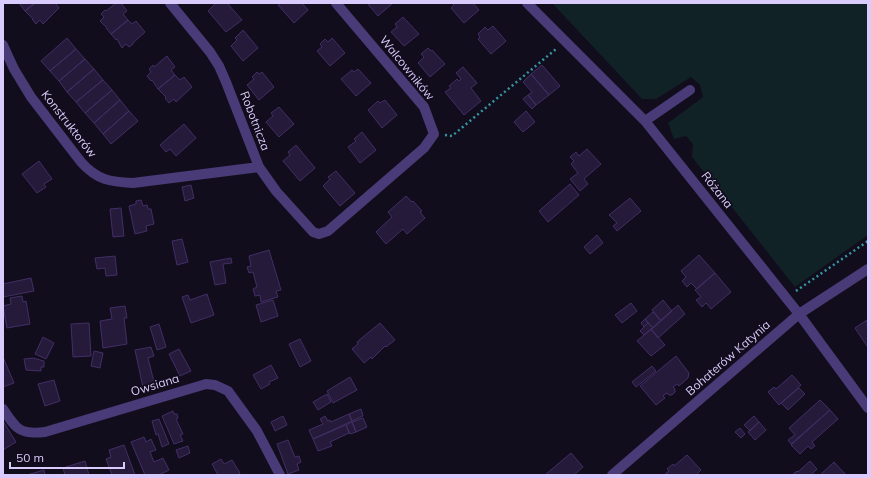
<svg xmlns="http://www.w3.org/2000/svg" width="871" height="478" viewBox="0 0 871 478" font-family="Mulish,sans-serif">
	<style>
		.green { fill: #102225 }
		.building { fill: #261a3b; stroke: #422e65 }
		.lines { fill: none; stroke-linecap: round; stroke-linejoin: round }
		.path { stroke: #3598a5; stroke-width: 2.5; stroke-dasharray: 2 3; stroke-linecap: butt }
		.minor { stroke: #483b77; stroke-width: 10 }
		.tertiary { stroke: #483b77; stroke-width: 10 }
		.labels { text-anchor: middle; stroke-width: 3.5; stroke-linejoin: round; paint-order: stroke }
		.street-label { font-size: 12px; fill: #d9cbfb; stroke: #120d1c }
	</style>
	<rect width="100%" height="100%" fill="#120d1c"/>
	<!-- green -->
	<path class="green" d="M552,3H868V235L795,287L692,157L693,144L686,136L674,139L668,123L703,97L700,85L691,77L656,99H642Z"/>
	<!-- building -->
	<path class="building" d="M19,3H35L25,11Z
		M35,3H55L59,8L43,24L40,20L36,24L32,19H33L25,11Z
		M116,3H121L127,11L123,14L128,20L111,34L106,28H107L100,21L104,17L101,14L105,10L106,11Z
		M214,3H227L242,20L226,32L208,11L215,4Z
		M281,3H302L308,10L294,23L278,5Z
		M367,3H393L378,16Z
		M452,3H473L479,10L464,23L451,8L454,5Z
		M403,17L419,34L404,46L391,32L397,27L395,24Z
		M128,20L132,24L136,21L145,32L133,43V44L129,47L126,44L122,48L117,39L116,40L111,34Z
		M493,26L506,41L491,54L478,39L480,37L478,34L485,27L488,30Z
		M243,30L258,48L243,61L231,46L237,40L235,38Z
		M67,38L76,49L50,71L41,61Z
		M332,38L345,53L330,66L317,51L322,47L320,44L325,39L328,42Z
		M428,48L431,51L432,50L445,64L430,77L418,63L424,57L421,54Z
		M76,49L85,59L59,81L50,71Z
		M167,56L175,67L171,70L175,75L158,89L152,80L151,81L147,76L151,72L149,69L153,65L154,67Z
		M85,59L94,69L67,92L59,81Z
		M542,65L560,86L549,95L531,74Z
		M463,67L477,83L471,88L481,101L464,115L445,92L451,88L449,86L457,79L459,81L461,79L456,73Z
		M94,69L103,80L76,102L67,92Z
		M358,69L371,83L356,96L341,79L352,70L354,72Z
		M257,72L259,74L262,72L274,87L259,100L247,85L254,79L252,77Z
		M531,74L549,95L536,105L528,95L532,92L523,82Z
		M175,75L180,80L184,77L192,87L176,102L174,99L169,103L165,98L166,97L158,89Z
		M103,80L112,90L85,113L76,102Z
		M112,90L120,100L94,123L85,113Z
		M528,95L536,105L532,109L523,99Z
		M120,100L129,111L103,134L94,123Z
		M385,100L397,115L382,128L368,110L378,101L380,103Z
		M279,107L294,124L279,137L266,122L273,116L271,113Z
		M129,111L138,121L111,144L103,134Z
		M526,111L535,122L523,132L514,122Z
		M184,124L196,138L176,156L170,149L166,152L160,145Z
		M362,132L376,150L360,163L348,147L356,141L354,139Z
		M296,145L315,168L300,181L283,161L290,155L288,152Z
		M587,149L601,164L584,179L588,184L580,191L570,179L578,173L571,164L574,161L570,157L576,152L579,156Z
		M39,161L52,179L44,184L46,187L37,193L22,174Z
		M336,171L355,193L340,206L323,186L330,179L328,177Z
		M570,184L579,195L548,222L539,211Z
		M191,185L194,198L185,201L182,187Z
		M406,196L412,202L413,201L422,211L420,212L425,218L407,234L403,229L386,244L376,232L392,217L388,212Z
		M630,198L641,211L617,231L613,226L617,223L609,215Z
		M141,200L143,206L147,205L148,209H151L154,224L146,226L147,231L135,234L129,206L136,204V201Z
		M121,208L124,236L113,237L110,209Z
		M597,235L603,243L590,254L584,247Z
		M182,239L188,262L177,265L172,241Z
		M269,250L281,290L276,291L278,297L261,302L260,295L255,296L253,289L257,287L253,272L249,273L247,267L251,266L249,256Z
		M699,255L715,273L697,289L691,283L687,287L682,281L686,277L681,271Z
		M115,256L117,275L106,276L105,268L97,269L95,258Z
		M231,258L232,263L223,264L226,283L215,285L210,262Z
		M715,273L731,292L711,309L706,303L702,307L696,300L701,297L695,290Z
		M31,278L34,291L3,297V284Z
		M207,294L214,315L191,323L182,297L188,295L190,300Z
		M22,296L23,302L26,301L30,324L7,328L3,306L11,304L10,298Z
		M273,300L278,316L261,322L256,305Z
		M663,300L672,311L661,321L652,310Z
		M631,303L637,311L622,323L615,315Z
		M678,305L685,314L658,338L651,329Z
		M125,306L127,318H124L127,344L103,348L100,321L112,319L110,308Z
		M653,312L661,321L653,328L645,319Z
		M645,319L648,323L644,327L641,323Z
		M867,320L868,345L867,346L855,328Z
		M89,323L91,356L73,357L71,324Z
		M380,323L395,340L386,347L385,346L372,359L371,357L364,363L352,349L358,344L357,342Z
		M648,323L653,328L644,335L640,331Z
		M159,324L166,347L157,350L150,327Z
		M651,329L665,345L651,356L637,341Z
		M43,337L54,343L46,359L35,354Z
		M300,339L311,361L300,367L289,344Z
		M151,347L154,356L148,358L156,390L144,392L135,350Z
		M179,349L191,371L180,376L169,354Z
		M94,351L103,353L100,368L91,366Z
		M676,356L689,373L688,378L679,386L677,384L673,387L675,389V392L672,395H669L667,393L663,396L665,398L656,405L640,386Z
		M3,357L14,383L3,387Z
		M33,358L44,361V367H41V371L26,370L24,359Z
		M271,365L278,378L269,382L270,384L261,389L253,375Z
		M652,366L656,371L636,387L632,382Z
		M792,375L801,385L779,405L768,392L774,387L776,389Z
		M350,377L357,390L333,403L327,391Z
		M54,380L60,401L45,406L38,384Z
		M799,388L805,394L788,410L781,403Z
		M327,394L331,402L318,410L313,402Z
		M820,400L830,410L791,444L788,440L795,435L789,428Z
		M361,409L363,416L352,421L349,414Z
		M830,410L838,419L812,442L815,446L811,449L808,446L800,454L791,445Z
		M173,411L174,414H177L178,418L176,419L183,434L180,435L183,441L174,444L162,416Z
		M349,414L352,421L313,439L309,430L323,424L320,419L325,416L328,421L330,420L331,422Z
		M283,416L287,425L275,431L271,422Z
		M754,416L759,422L750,431L744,425Z
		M363,418L367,427L356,432L352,422Z
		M159,419L169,444L162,447L158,434L156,435L152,421Z
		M3,421L16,442L3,450Z
		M352,422L356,432L350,434L346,425Z
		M759,422L766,430L755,440L748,432Z
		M346,425L349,433L330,442L332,446L318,451L313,439Z
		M740,428L745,434L741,438L735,432Z
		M144,437L146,442L151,439L156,450L150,452L154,462L163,458L169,470L159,475H145L131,442Z
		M288,440L295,457L299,456L301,462L297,464L299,470L288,474L277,444Z
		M124,445L135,475H112L106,459L111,457L109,450Z
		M188,446L190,453L179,458L176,450Z
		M571,453L583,467L574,475H545Z
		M687,455L701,470L696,475H664L669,471L667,469L673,464L674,466Z
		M221,459L224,464L232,460L240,473L237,475H218L212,464Z
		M85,461L89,475H65L63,468Z
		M810,461L817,469L811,475H792L797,471L798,472Z
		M834,462L846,475H820Z
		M44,470L45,475H27Z"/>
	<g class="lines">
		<!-- path -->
		<path class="path" d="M445,135L452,136L556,49
			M796,291L868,241"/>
		<!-- minor -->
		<path class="minor" d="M170,3L210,52L219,66L226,82L259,167L276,191L313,232L319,234L328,231L424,148L434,134L424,107L336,3
			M527,3L645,121L799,314L868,408
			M3,45L14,69L31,97L81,162C97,180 110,182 133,183L259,167
			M645,121L690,90
			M3,409C16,429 20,435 45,432L206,384L215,385L228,391L257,431L280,475"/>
		<!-- tertiary -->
		<path class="tertiary" d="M612,475L799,314L868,269"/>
	</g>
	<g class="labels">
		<!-- street labels -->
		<g class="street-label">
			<text transform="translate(407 68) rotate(51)" y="4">Walcowników</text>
			<text transform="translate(255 121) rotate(69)" y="4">Robotnicza</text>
			<text transform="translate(69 124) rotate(52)" y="4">Konstruktorów</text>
			<text transform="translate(717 190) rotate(52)" y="4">Różana</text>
			<text transform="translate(728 358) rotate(-41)" y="4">Bohaterów Katynia</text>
			<text transform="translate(155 385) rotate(-17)" y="4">Owsiana</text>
		</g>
	</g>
	<!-- border -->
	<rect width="871" height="478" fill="none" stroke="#d9cbfb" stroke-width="8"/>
	<!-- scale -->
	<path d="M10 462v6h114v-6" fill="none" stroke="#d9cbfb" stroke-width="2"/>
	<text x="16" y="462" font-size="12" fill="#d9cbfb" stroke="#120d1c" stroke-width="3" paint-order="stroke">50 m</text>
</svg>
